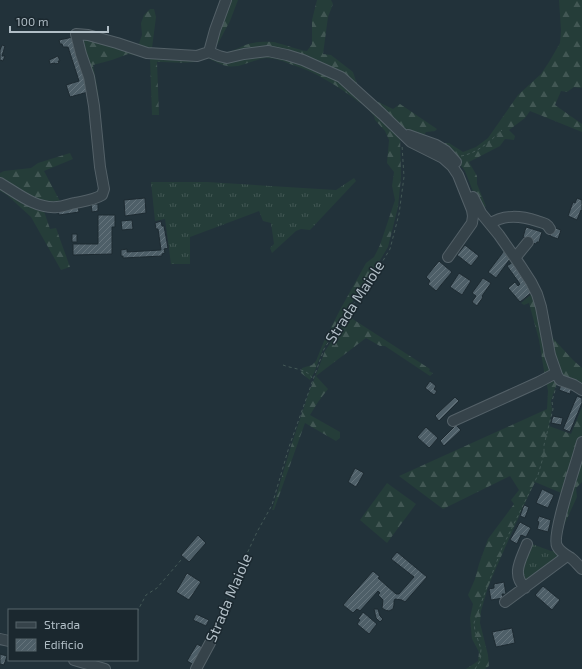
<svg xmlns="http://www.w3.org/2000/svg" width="582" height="669" viewBox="0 0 582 669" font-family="'Exo 2',sans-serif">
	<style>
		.grass { fill: url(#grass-tufts) }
		.forest { fill: url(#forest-firs) }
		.building { fill: url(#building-hatch); stroke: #1d2a31 }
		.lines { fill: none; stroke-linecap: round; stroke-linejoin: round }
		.minor-casing { stroke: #546168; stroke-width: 12 }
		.path { stroke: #445957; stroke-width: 1; stroke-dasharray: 3 3; stroke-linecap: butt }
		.minor { stroke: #36434a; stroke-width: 10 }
		.labels { text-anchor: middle; stroke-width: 3; stroke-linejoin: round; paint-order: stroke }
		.street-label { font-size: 15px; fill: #b1bec6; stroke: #1b282f }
	</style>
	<defs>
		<pattern id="grass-tufts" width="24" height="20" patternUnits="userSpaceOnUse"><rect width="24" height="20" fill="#253d39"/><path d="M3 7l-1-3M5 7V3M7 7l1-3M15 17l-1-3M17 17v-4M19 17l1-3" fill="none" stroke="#425754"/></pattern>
		<pattern id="forest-firs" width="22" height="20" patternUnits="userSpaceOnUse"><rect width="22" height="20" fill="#253d39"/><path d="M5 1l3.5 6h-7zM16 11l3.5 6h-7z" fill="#425754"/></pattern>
		<pattern id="building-hatch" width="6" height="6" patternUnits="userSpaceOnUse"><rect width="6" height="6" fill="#4e5f68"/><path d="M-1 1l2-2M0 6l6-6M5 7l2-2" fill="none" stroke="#65747c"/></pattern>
	</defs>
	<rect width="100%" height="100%" fill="#22323a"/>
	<!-- grass -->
	<path class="grass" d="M354,178L356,181L310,230L301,229L296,231L272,253L270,248L274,244L271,223L263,221L259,211L190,237V264H171L165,219L155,221L151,182H207L336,190Z
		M532,544L551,551H554L562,557L531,581H522L520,567Z"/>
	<!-- forest -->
	<path class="forest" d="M227,0H238L230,21L215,49C228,58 239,45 253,43C258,42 272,41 277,43C288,45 297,50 307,51L312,44V20L317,0H331L333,4L328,17L323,54L331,55L353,72L358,87L376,101L393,109L400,104L437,129L435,131L426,132L424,135L437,143H449L463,152L476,147L488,138L518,95L541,74L549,62L560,43L561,30L559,0H582V87L581,88L574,87L567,92L561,91L555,105L582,124V132L530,111L525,118L509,130L515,136L514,140L505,139L500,146L469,162L477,176V184L486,206L482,209L476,199L465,171L459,163L412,139L342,76L287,53L227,56L213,52Z
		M150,9H154L156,17L152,48L191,52L205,49L209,50L196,55L137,49L142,35L141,23L144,15Z
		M79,37L148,54L269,53L287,57L339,79L400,134L401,177L398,207L388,247L370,277L345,312L323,349L314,373L310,380L301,373L302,368L312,365L316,361L324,341L341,308L366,263L374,257L380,245L395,200L392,186L394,172L387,163L389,140L385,131L375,120L374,116L362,102L360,103C338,86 316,72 290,64C283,61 274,58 266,58C254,59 240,69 227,66C221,65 214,61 208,58C194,65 172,62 157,62L159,115H152L150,58L128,54L112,60L93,65L98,92L104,163Z
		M70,153L73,159L44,171L62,205L43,208L50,229L56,228L70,267L61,270L31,217L7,195L0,191V173L4,171L31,168L38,163Z
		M539,287C541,295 545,301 547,309C549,317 550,326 550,335L573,360L582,368V386L561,378L537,290Z
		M534,292L554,372L545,377L539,340L529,303L524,305L521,303Z
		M348,316L430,369L429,371L433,373L430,376L385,346H380L366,338L316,376L328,389L318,402L310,415L340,432V438L336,441L305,423L274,510H272L291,446L308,395L325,351Z
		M555,374L559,380L555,388L551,401L552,409L549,426L571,434L582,407V436L566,495L535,482L525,503L496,568L488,587L481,611L480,623L488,655L489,666L485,669H466L478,661L479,652L472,639L470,618L473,604L468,595L475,579L479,564L488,539L514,504L511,500L519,490L510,476L443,509L399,476L547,409L548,391L546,380Z
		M582,448V482L576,488L577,497L558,538Z
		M387,483L416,504L387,543L360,520Z"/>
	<!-- building -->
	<path class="building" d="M73,37L88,92L70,97L66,85L79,81L68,47H63L62,44H60L59,40Z
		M2,45L5,46L2,56H5L3,61L0,60V50Z
		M58,56L60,61H58L59,63L55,64V63L50,64L49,60Z
		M145,198L146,213L125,216L124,200Z
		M577,198L582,200V211L581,210L577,220L568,216L573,202L575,203Z
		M91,204H98V211L92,212Z
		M78,205L79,212L59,215L58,209Z
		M98,215H115V227H112V254L73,255V244H98Z
		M132,220L133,229L122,230L121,221Z
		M161,221L162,226H164L168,248L164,249L165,253L162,254V256L123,258V256H121V250L127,249V252L161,250L158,229H156L155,223Z
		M526,227L542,232L539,242H537L536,244L529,242L530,239L523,237Z
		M553,227L561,230L558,239L550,236Z
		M72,234H77V242H72Z
		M465,245L479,256L471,266L457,255Z
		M504,251L510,259L496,278L488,272Z
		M439,261L452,272L436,291L428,284L430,281L426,277Z
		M513,262L532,292L520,302L508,288L515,282L518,286L520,284L507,266Z
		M459,273L471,281L462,295L450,287Z
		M483,278L491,283L482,296L483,297L477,306L472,302L476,296L472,293Z
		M430,381L436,386L434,389L437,391L434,395L425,388Z
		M562,383L572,387L570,394L559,390Z
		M577,396L582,398V403L570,432L563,429Z
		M455,397L459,401L439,421L435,416Z
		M553,416L563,418L561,425L551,423Z
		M456,425L461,430L444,446L440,441Z
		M426,427L438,438L429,448L417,437Z
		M355,468L364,473L356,487L348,482Z
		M542,489L554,495L548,508L536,503Z
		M524,505L529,507L525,518L520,516Z
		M539,516L551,520L548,532L537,529L539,522L537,521Z
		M520,522L531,528L526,537L521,535L517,544L510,540Z
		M198,535L206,543L189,562L181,555Z
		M397,552L427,577L405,602L402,600L395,599L394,601V605L393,609L389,611L385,610L382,608L383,600L378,595L380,593L378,591L360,611L357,609L353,613L343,605L373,571L380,577L378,578L396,594H399L414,577L391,559Z
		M187,573L201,582L189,600L176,592Z
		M504,582L506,594H502L503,598L491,600L489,589L494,588V584Z
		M543,586L560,600L552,610L535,595Z
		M374,609H378L380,616L383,619L380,622L376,618Z
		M363,612L377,624L369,634L357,624L360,620L358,619Z
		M196,614L209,620L206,626L193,620Z
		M512,628L515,643L496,647L492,632Z
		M197,644L204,648L194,665L187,661Z
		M0,654L7,656L4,665L0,664Z"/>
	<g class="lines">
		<!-- minor casing -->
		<g class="minor-casing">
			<path id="minor" d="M226,0L215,30L209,52L219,56L227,58L244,54L268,51L287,55L303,60L341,77L382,114L411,142L443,158L452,166L458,175L472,210L473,216L472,223L448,257
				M408,135L436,145L446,151L456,162
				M0,183C17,193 36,209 57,207C63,207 69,204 75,203C85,201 94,200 102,195L104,189L100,167L94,106L89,77L81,54L76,34L88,35L117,43L147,53L197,56L209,52
				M473,197L481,213L499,235L520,265L531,282L537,294L541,307L550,355L557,375L560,380L574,385L582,390
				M490,224C503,214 522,216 537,221C543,223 547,223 550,229
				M515,258L528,242
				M453,421L539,382L556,373
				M582,442C578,459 551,535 557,546C560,552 566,555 571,558C575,561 578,565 582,569
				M525,588C511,574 521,560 527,544
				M505,602L567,556
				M0,639L9,641
				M74,660L105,669
				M196,669L210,643"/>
		</g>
		<!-- path -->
		<path class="path" d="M461,156C478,153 490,141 502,130
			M283,365C293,369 308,369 312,378
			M137,612L146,595L157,588L181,560
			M213,635L231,588L257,532L272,505L289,447L324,349L348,311L372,279L390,249L399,214L404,177L402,145
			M475,669L480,661L481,649L475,631L474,623L487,587L502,548L538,475L544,454V445L553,409L552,401L556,387"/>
		<!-- minor -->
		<use href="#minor" class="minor"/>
	</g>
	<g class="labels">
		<!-- street labels -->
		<g class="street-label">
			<text transform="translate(355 302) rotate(-57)" y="5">Strada Maiole</text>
			<text transform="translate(229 598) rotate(-67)" y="5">Strada Maiole</text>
		</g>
	</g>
	<!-- legend -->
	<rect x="8" y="609" width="130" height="52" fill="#1b282f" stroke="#57646b"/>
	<rect x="16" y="622" width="20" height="6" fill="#36434a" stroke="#57646b"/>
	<text x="44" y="629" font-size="12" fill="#b1bec6">Strada</text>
	<rect x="16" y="639" width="20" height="12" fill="url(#building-hatch)" stroke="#57646b"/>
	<text x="44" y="649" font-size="12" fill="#b1bec6">Edificio</text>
	<!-- scale -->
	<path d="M10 26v6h98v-6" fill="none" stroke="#b1bec6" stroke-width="2"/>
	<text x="16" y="26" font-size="12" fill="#b1bec6" stroke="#1b282f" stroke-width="3" paint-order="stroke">100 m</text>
</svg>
